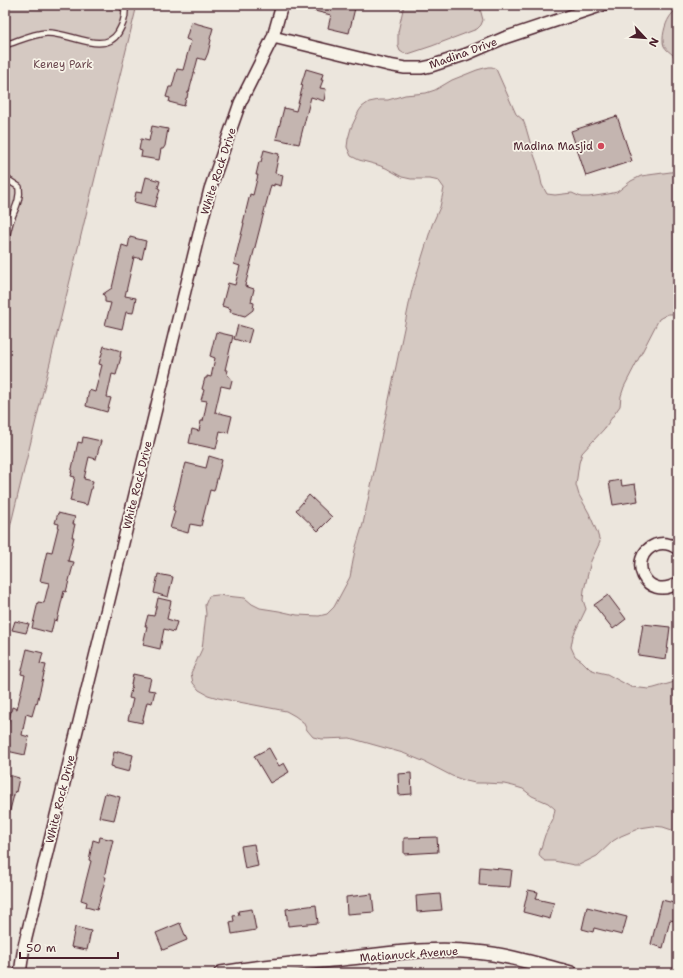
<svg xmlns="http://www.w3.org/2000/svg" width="683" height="978" viewBox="0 0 683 978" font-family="'Shantell Sans',sans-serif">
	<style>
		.green { fill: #d5c9c2; stroke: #907476 }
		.building { fill: #c4b5b0; stroke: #4a1f2b }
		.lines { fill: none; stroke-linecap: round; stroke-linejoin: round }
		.service-casing { stroke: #4a1f2b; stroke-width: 8 }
		.minor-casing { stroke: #4a1f2b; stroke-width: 14 }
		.tertiary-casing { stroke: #4a1f2b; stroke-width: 16 }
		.service { stroke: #f7f3e8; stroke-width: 5.5 }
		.minor { stroke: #f7f3e8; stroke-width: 11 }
		.tertiary { stroke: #f7f3e8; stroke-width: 13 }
		.poi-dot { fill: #d1495b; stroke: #f7f3e8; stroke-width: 1.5 }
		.labels { text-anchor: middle; stroke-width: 3.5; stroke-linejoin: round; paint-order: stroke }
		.street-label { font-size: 11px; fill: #4a1f2b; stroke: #f7f3e8 }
		.park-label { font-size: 11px; fill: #6d4a51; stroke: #f7f3e8 }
		.poi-label { font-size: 11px; fill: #4a1f2b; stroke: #f7f3e8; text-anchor: end }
	</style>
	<rect width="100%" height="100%" fill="#ece6dd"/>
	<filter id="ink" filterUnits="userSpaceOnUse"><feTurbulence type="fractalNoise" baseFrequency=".025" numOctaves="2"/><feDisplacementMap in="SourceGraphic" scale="8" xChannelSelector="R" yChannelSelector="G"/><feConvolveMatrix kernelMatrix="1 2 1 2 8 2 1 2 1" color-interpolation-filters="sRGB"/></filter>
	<g filter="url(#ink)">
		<!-- green -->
		<path class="green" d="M5,5H137L5,548Z
			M404,5H479L483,20L481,25L477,29L432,46L408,54L403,53L400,51L398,46V32Z
			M678,8V63C676,61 675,57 673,55C670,52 666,50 664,46C661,39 665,24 669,18C671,14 675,11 678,8Z
			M488,67H492L496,69L516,114L523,120L526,128L532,149L538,166L542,185L547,194L555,195L572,193L581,197H589L608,194L617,192L631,181L641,176L678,171V314H668L659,319L624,387L621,396L620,406L604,429L582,453L579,463L576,485L579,495L589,513L597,532L600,542L591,561L584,590L583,600L586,609L573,636L571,647L575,656L582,661L590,669L598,672L607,674L631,687L649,689L654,688L678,681V832L663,827L653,826L640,828L621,836L613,841L597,856L579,865H574L554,861H545L541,858L539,854L545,835L553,819L555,809L548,803L532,796L523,789L513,786L504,784L484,783H475L466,781L452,776L425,762L403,753L371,744L350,738L322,739L313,737L307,730L303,722L295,716L286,711L218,698L208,695L199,690L193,683L191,673L202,649L206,614L205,605L209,596L218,595L226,596L245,598L252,604L260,608L279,611L297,615L319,616L327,614L334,607L350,577L355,550L363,524L412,290L432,225L440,207L444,188L439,181L430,179H411L402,177L386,168L378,165L359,160L351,156L347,147L348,139L351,128L359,111L362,107L369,102L379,100H388L405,95L426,93L435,90L452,80L477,70Z"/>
		<!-- building -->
		<path class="building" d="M306,5H341L355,8L349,33L328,28L331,15L306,9Z
			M191,22L213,28L210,39L211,40L208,53L205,60L198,58L189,92H188L187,98H186L184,106L169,102L170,98L166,97L169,87H172L177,69L183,70L191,41L186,39Z
			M306,69L323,74L321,80H323L320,88L326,89L324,101L311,97L299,144L276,139L284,108L296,111L303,85H301Z
			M617,116L632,161L586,176L571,131Z
			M152,126L168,129L165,146L163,149H161L159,160L141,157L142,151L139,150L141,139L149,141Z
			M264,150L279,154L275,173L283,175L281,186L274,184V186L271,185L245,286L254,289L251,302L254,303L253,310L245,316L230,312L231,309L222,306L228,283L235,285L240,266L234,264L244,223H243L250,194L253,195L258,175H256L259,162H261Z
			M146,177L160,181L158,188L160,189L155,207L134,202L136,192L142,193Z
			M130,237L146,241L142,259L134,257L125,296L136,298L133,313L126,312L122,329L105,325L111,303L105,302V297L103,294L112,288L122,245L128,247Z
			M238,325L252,329L248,343L234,339Z
			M216,332L233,336L225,370H228L227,374L232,380L230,388L221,386L215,412L232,416L228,433L220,431L216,449L189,443L192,429L199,431L201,421H203L207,401L201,400L204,390L202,389L205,378H207V376L211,377L215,358L210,356Z
			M104,346L121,351L120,357H121L116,375L112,374L107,397L111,398L107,412L86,406L89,390L95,392L102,365L99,364Z
			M83,437L101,441L96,459L89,457L84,479L93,481L87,505L70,501L75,477L71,476L72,473H71L78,442L82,443Z
			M209,456L222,460L214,491L210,490L201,526L190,524L188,533L170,528L175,511L173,510L178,491L183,470H184L186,463L206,468Z
			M621,480L622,486L635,484L638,501L613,505L609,482Z
			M309,495L332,517L318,531L296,510Z
			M58,513L75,517L73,524H75L72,537H74L68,561L74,562L66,592L64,591L57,621L54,620L51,633L32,628L38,602L44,603L49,583L40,581L47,551L52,552L59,524L55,523Z
			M158,574L173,577L168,597L154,593Z
			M608,595L626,619L613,629L594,605Z
			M158,598L171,601L167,619L177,622L174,632L164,629L160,649L143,645L147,626H145L148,615L154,616Z
			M15,621L29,624L26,633L12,630Z
			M643,624L670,627L666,659L638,655Z
			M27,649L43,653L40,664L46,665L37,703L36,702L32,716L26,714L22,735L29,737L25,755L7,751L9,744H5V736L12,707L17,709L25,675L21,674Z
			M133,674L151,678L148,690L155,691L152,703L147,702L142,723L128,720L133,699L129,698L132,685H131Z
			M269,748L279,766L284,763L289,772L270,783L254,756Z
			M118,751L133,755L129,772L114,768V767L111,766L114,752L118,753Z
			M411,773L412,794L399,795L398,774Z
			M5,774L19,778L16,792L15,791L9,814L5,813Z
			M105,793L120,797L114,820L99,817Z
			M100,837L113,840L104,877H106L97,910L86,907L87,902L81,900L91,861L89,860L93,840L99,842Z
			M437,837L438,852L404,854V838Z
			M254,844L258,866L245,869L241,846Z
			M480,867L512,870L510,887L479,885Z
			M528,890L538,892L536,899L554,903L550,919L523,912Z
			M372,894L374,912L347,914L346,897Z
			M440,894L442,910L417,912L416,896Z
			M662,900L678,904L674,921L670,920L663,948L651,944Z
			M316,905L318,923L288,926L286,909Z
			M587,907L627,917L622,935L594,928L593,932L582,929Z
			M252,909L256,930L232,934L230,922L234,921L233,916L239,915L238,911Z
			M180,923L187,940L163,950L156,933Z
			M75,927L91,931L87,950L71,947Z"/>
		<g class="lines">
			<!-- service casing -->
			<g class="service-casing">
				<path id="service" d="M5,45C18,41 32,34 46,33C67,31 104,56 118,33C123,24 125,19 125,10L121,5
					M5,178L19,187C21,200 14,210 10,222C8,229 6,237 5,244"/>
			</g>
			<!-- minor casing -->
			<g class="minor-casing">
				<path id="minor" d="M273,37L388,65L405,68H422L431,66L467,54L504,38L603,5
					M678,549C671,544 663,542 655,545C626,557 645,603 678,583
					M20,973L24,946L210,189L240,103L273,37L282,5"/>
			</g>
			<!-- tertiary casing -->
			<g class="tertiary-casing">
				<path id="tertiary" d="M221,973C261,966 302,963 342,959C387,954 432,947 476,952C509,955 540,965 571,973"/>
			</g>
			<!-- service -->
			<use href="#service" class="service"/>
			<!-- minor -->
			<use href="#minor" class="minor"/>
			<!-- tertiary -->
			<use href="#tertiary" class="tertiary"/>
		</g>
	</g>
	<!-- markers -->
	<circle class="poi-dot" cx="601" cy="146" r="4"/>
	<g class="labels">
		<!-- street labels -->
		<g class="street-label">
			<text transform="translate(463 53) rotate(-20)" y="4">Madina Drive</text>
			<text transform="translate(218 171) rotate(-72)" y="4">White Rock Drive</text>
			<text transform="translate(137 485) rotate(-76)" y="4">White Rock Drive</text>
			<text transform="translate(60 799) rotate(-76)" y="4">White Rock Drive</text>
			<text transform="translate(409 954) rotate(-4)" y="4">Matianuck Avenue</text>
		</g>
		<!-- park labels -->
		<g class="park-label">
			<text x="63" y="68">Keney Park</text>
		</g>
		<!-- poi labels -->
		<g class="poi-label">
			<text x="593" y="150">Madina Masjid</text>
		</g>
	</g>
	<!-- margin -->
	<rect width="683" height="978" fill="none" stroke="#f7f3e8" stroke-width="20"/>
	<rect x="10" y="10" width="663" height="958" fill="none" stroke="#4a1f2b" stroke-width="1.5" filter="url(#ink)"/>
	<!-- north arrow -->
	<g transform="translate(645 38) rotate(116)" stroke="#f7f3e8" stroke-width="3" paint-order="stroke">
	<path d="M0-3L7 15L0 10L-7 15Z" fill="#4a1f2b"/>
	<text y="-6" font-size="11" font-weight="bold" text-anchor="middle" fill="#4a1f2b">N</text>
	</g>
	<!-- scale -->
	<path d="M20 952v6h98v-6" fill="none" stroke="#4a1f2b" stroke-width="2"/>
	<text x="26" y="952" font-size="12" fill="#4a1f2b" stroke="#f7f3e8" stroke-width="3" paint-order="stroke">50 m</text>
</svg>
